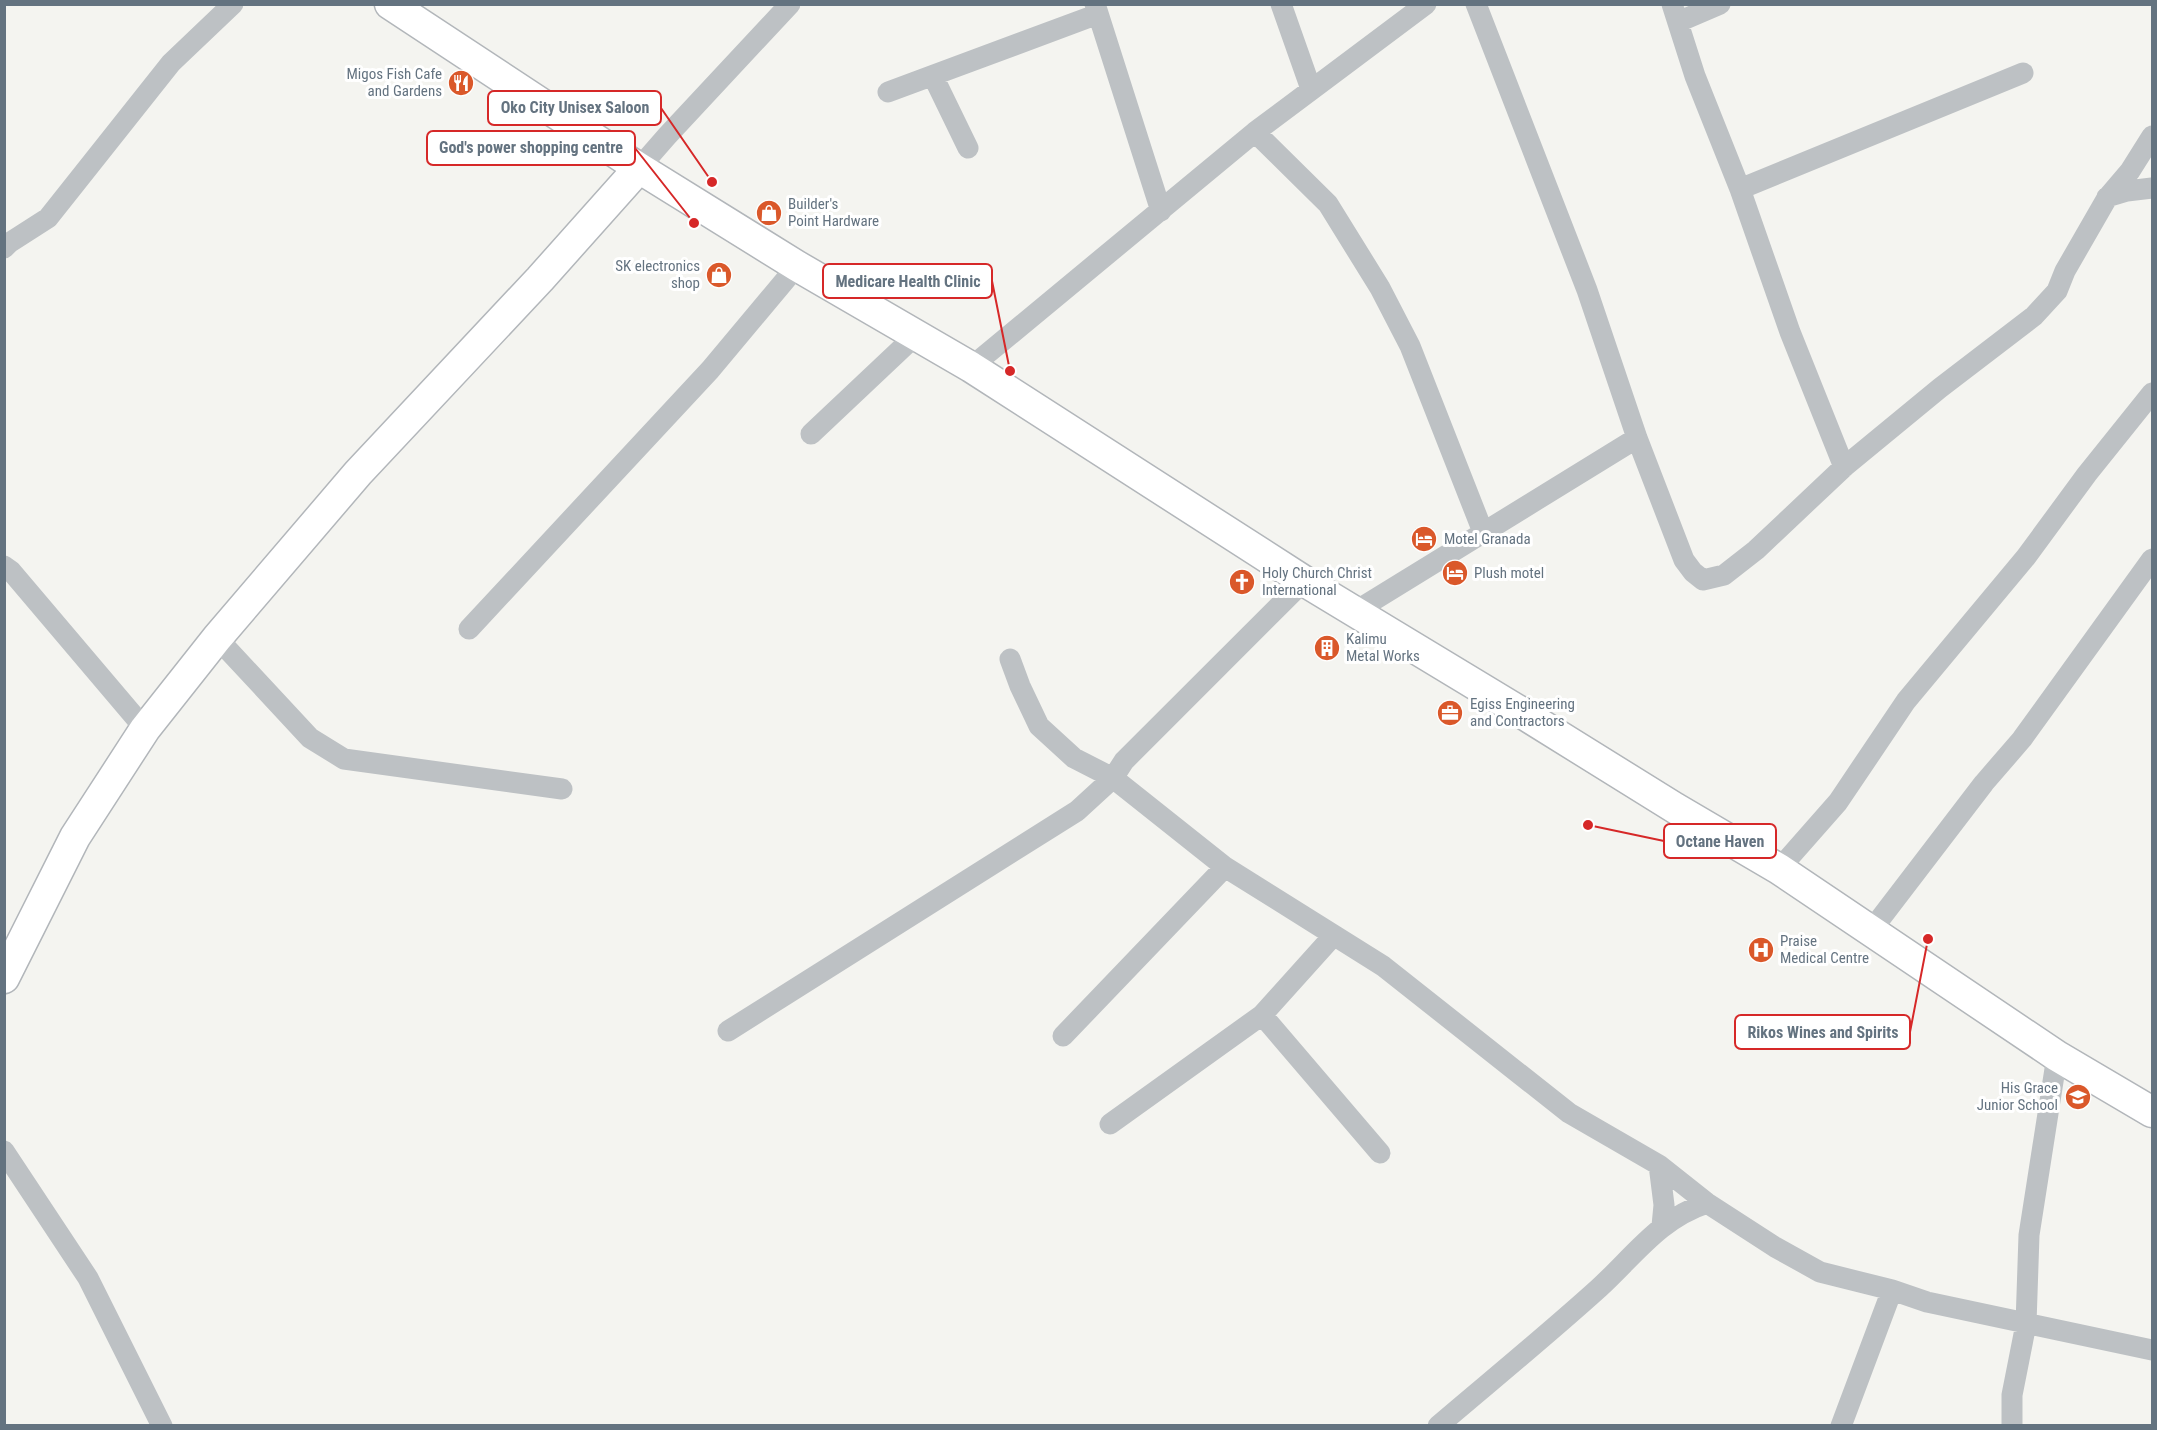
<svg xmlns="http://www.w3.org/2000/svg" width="2157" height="1430" viewBox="0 0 2157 1430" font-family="'Roboto Condensed',sans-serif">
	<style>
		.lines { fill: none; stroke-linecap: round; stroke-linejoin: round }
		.secondary-casing { stroke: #b2b6ba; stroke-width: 33 }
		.street { stroke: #bdc1c4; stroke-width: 21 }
		.secondary { stroke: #fff; stroke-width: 30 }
		.labels { text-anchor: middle; stroke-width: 6; stroke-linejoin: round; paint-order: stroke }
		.poi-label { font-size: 15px; fill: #647380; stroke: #fff; text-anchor: start }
		.leader { fill: none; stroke: #d62828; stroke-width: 2 }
		.callout-dot { fill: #d62828; stroke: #fff; stroke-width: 2 }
		.callout { fill: #fff; stroke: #d62828; stroke-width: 2 }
		.callout-label { font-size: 16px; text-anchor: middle; font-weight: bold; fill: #647380 }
	</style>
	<rect width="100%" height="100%" fill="#f4f4f0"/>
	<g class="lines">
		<!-- secondary casing -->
		<g class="secondary-casing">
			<path id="secondary" d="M390,4L639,168L797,266L971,367L1304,581L1514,708L1675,808L1779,869L2057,1056L2152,1112
				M4,978L75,837L145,729L217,638L358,473L540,279L639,168"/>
		</g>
		<!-- street -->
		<path class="street" d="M1095,4L1161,211
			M1281,4L1311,89
			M1476,4L1587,290L1637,438L1684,560L1693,572L1703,580L1724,575L1756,550L1844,467L1940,388L2034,316L2057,291L2065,271L2107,198L2130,171L2152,136
			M1672,4L1695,76L1740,189L1790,332L1844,467
			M1678,22L1720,4
			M933,76L968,148
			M888,92L1098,14
			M1255,132L1328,204L1380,288L1410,346L1483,532
			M639,168L667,136L790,4
			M1740,189L2023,73
			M2107,197L2127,191L2152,188
			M4,248L9,243L48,218L171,63L233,4
			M971,367L1255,132L1426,4
			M811,434L916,335
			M4,566L11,571L145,729
			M1356,611L1637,438
			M469,629L710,370L797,266
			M217,638L310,738L344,759L562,789
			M1010,659L1020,686L1039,726L1074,758L1113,778L1225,867L1383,966L1569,1113L1659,1165L1707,1203L1775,1247L1820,1272L1892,1290L1927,1302L2152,1350
			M1779,869L1838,802L1906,701L2026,557L2087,474L2152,393
			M1870,932L1984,783L2022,739L2152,559
			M1262,1015L1380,1153
			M728,1031L1077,811L1113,778L1124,761L1304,581
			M1063,1036L1225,867
			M1110,1124L1262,1015L1334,935
			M4,1151L88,1278L162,1426
			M1659,1165L1664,1205L1662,1226
			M1438,1426C1492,1380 1547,1335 1599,1288C1635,1255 1659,1219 1707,1203
			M1841,1426L1892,1290
			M2012,1426V1395L2026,1324L2029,1235L2057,1056"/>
		<!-- secondary -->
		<use href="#secondary" class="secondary"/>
	</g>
	<!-- icons -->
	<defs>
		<g id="restaurant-disc" transform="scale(1.35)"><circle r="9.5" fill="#da582a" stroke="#fff"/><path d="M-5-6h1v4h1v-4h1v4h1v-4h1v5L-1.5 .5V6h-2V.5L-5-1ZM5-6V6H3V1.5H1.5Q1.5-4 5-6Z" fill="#fff"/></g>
		<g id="shop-disc" transform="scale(1.35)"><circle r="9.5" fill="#da582a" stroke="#fff"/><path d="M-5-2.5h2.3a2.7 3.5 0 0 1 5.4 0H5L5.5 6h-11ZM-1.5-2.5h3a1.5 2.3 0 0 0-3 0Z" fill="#fff"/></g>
		<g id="hotel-disc" transform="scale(1.35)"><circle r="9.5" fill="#da582a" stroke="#fff"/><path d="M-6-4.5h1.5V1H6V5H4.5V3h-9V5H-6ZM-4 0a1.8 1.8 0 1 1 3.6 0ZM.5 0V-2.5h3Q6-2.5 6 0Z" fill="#fff"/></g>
		<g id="church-disc" transform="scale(1.35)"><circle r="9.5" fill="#da582a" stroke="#fff"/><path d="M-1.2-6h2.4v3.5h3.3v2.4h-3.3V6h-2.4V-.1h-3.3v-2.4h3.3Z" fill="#fff"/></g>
		<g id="building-disc" transform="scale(1.35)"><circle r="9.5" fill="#da582a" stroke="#fff"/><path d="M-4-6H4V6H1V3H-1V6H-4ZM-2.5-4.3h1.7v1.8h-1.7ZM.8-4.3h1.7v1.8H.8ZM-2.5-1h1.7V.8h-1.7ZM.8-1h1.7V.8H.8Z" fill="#fff"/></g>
		<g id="office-disc" transform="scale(1.35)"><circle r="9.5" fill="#da582a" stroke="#fff"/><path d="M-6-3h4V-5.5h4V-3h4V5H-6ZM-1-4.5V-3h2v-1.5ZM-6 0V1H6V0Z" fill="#fff"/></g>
		<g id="hospital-disc" transform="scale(1.35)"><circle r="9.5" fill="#da582a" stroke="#fff"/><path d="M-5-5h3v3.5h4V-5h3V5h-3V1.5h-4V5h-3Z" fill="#fff"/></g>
		<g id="school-disc" transform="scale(1.35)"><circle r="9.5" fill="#da582a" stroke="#fff"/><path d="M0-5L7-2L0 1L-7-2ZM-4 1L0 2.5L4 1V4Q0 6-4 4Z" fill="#fff"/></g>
	</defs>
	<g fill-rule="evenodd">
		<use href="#restaurant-disc" x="461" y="83"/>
		<use href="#shop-disc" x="769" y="213"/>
		<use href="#shop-disc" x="719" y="275"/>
		<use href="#hotel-disc" x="1424" y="539"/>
		<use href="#hotel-disc" x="1455" y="573"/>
		<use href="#church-disc" x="1242" y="582"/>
		<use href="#building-disc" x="1327" y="648"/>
		<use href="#office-disc" x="1450" y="713"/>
		<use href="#hospital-disc" x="1761" y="950"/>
		<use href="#school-disc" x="2078" y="1097"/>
	</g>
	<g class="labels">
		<!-- poi labels -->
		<g class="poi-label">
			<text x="442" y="79" text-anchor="end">Migos Fish Cafe<tspan x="442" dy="17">and Gardens</tspan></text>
			<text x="788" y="209">Builder's<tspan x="788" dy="17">Point Hardware</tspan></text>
			<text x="700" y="271" text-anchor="end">SK electronics<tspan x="700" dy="17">shop</tspan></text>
			<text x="1444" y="544">Motel Granada</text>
			<text x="1262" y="578">Holy Church Christ<tspan x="1262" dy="17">International</tspan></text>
			<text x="1474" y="578">Plush motel</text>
			<text x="1346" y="644">Kalimu<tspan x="1346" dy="17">Metal Works</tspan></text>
			<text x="1470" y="709">Egiss Engineering<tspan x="1470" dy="17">and Contractors</tspan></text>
			<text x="1780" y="946">Praise<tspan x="1780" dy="17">Medical Centre</tspan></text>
			<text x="2058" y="1093" text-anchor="end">His Grace<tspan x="2058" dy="17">Junior School</tspan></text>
		</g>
	</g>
	<!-- callouts -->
	<path class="leader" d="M712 182L661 108M694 223L635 148M1010 371L992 281M1588 825L1664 841M1928 939L1910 1032"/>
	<g class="callout-dot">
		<circle cx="712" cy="182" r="6"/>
		<circle cx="694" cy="223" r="6"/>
		<circle cx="1010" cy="371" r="6"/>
		<circle cx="1588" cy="825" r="6"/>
		<circle cx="1928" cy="939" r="6"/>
	</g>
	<g class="callout">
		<rect x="488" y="91" width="173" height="34" rx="6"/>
		<rect x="427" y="131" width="208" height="34" rx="6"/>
		<rect x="823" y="264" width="169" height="34" rx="6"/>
		<rect x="1664" y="824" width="112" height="34" rx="6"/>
		<rect x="1735" y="1015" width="175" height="34" rx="6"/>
	</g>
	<g class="callout-label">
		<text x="575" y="113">Oko City Unisex Saloon</text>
		<text x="531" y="153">God's power shopping centre</text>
		<text x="908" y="287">Medicare Health Clinic</text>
		<text x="1720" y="847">Octane Haven</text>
		<text x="1823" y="1038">Rikos Wines and Spirits</text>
	</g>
	<!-- border -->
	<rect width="2157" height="1430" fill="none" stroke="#647380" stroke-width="12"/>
</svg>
